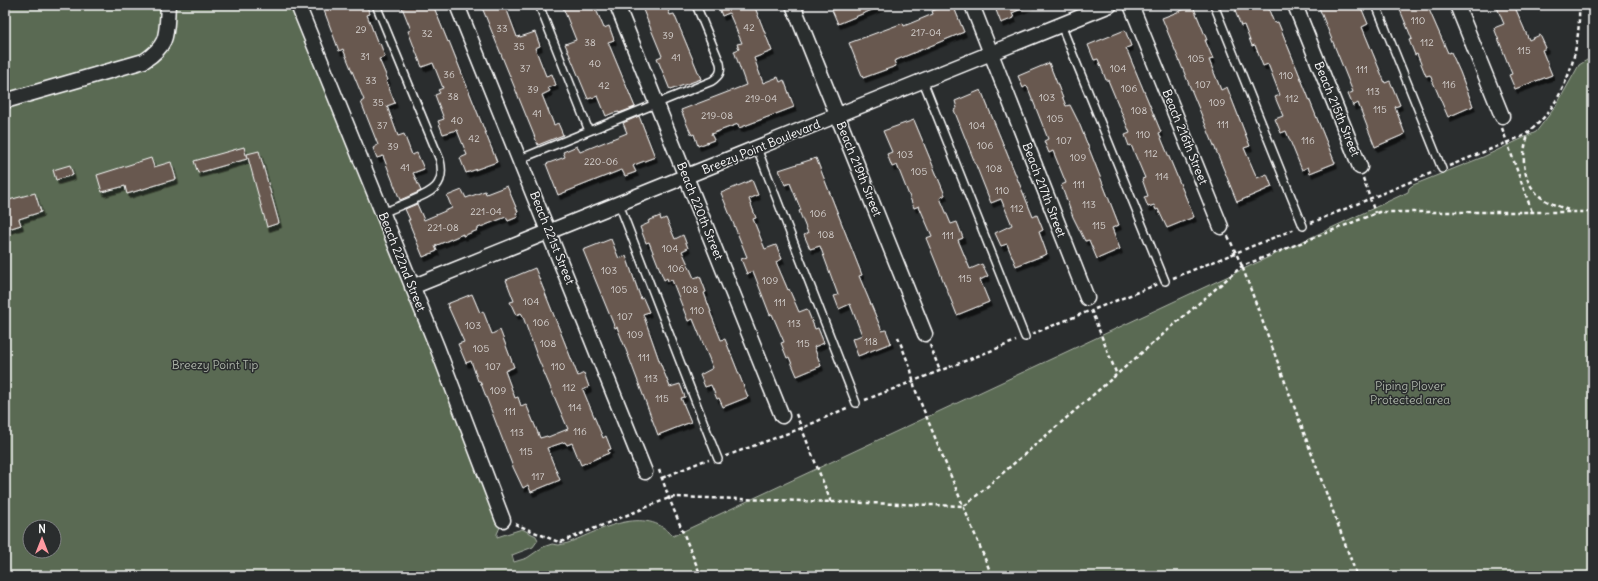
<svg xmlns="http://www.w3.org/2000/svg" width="1598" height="581" viewBox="0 0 1598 581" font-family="Delius,sans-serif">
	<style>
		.green { fill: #5a6a52; stroke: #acb4a8; fill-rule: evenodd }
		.building { fill: #67584f; stroke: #fff; filter: url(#shadow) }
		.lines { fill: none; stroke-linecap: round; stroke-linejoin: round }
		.service-casing { stroke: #fff; stroke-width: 10 }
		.minor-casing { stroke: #fff; stroke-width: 17 }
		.path { stroke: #fff; stroke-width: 2.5; stroke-dasharray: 4 3; stroke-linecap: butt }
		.service { stroke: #2a2d2e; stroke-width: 7 }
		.minor { stroke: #2a2d2e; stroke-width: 14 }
		.labels { text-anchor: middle; stroke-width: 3; stroke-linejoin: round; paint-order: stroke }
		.number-label { font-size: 10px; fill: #d9d5d3 }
		.street-label { font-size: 12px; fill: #fff; stroke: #2a2d2e }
		.park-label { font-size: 12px; fill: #acb4a8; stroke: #2a2d2e }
	</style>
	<defs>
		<filter id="shadow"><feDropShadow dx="2.5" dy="4.5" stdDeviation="0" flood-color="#0009"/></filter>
	</defs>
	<rect width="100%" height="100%" fill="#2a2d2e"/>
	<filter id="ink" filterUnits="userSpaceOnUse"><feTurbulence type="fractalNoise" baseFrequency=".025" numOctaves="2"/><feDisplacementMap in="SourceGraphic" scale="8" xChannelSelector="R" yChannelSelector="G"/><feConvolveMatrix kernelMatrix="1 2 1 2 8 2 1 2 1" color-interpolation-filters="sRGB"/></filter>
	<g filter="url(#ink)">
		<!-- green -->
		<path class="green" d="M5,5H297L503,520L497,534V537L522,529L536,536L538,540L533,547L512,555L514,562L527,558L543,547L552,544L559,545L568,543C600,530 645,504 673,536L1408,192L1409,188L1413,185L1483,157L1536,132L1556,106L1579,65L1587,60L1593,58V576H5ZM30,527H54V551H30Z"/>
		<!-- building -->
		<path class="building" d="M322,5H366L370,14L367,15L378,44L380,43L385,57L379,59L388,80L386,81L395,103L387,106L398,136L404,134L412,155L417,153L424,169L413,173L421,191L400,200L383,156L377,158L373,148L378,145L361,102L364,100L343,49L339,51Z
			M410,5H433L448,42L449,41L497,162L466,173L460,158L467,155L457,130L443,134L438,121L444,119L435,95L440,93L438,90L443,88L433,63L422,67L416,52L408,31L411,30L403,10L402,8Z
			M481,5H505L517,37L520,36V37L535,32L540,46L535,48L546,76L552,74L556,85L548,88L550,91L542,95L554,125L558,123L563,135L538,145Z
			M562,5H594L604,28L609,26L614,40L608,42L635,107L619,113V112L613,113L606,116L598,96L588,99L565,44L576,40Z
			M641,5H666L670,15L674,14L701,79L670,90L657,58L662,56Z
			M718,5H754L772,51L754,58L763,83L778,77L780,82L784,80L794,107L739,128L738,124L711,134L714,140L698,146L694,134L692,135L688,127L681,110L746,85L734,51L739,49L737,44L742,43L729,13L722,16Z
			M845,5H884L838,24L832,10Z
			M948,5H953L964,32L894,61L896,66L863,78L849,43L903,23L904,26L933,14L932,11Z
			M994,5H1030L1012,13L1014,18L1001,23Z
			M1250,5H1267L1274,23L1278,22L1335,163L1310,173L1308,167L1302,170L1286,131L1281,133L1275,119L1283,116L1275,97L1280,95L1268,64L1263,66L1255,45L1252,46L1244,25L1241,26L1235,11Z
			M1318,5H1360L1368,24L1362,27L1385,83L1390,81L1400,105L1395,107L1405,134L1375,147L1358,103L1353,106L1348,94L1353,92Z
			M1398,5H1427L1448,53L1451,52L1460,72L1473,106L1448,117L1430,75L1426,76L1417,54L1415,55L1409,40L1412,39Z
			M1496,5H1514L1529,40L1540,35L1546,48L1542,50L1552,75L1515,89L1509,75L1512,74L1494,28L1504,24Z
			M1193,6L1207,40H1205L1213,59L1209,60L1221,90L1227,87L1250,146L1244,148L1257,178L1267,174L1272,187L1237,202L1162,18Z
			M1125,30L1131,46L1126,48L1161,132L1159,133L1194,217L1167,228L1158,209L1156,210L1154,205L1148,207L1144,197L1148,196L1142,179L1145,178L1131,145L1129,146L1125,135L1130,133L1108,80H1106L1098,59L1094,60L1088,45Z
			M1049,63L1066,106L1070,105L1079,123L1119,225L1112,228L1120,249L1097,259L1089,240L1085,241L1073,217L1061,185L1066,183L1053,151L1049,153L1044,141L1048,139L1028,88L1026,86L1023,88L1018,76Z
			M981,90L1033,217L1037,215L1043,230L1039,232L1047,254L1016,266L1007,244L1001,246L995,233L1012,225L1001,199L991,203L954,110L957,108L955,101Z
			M639,116L655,157L634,165L633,166L636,172L625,176L622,170H621L558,195L546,164L565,157L563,152L577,146L580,152L627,133L623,123Z
			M914,120L945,195L940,198L951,224L957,222L963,238L958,240L970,269L982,264L988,276L980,280L989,302L957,315L926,238L932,236L919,206L914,208L897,165L892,167L887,154L892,152L883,131Z
			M244,147L247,159L198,173L194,161Z
			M259,151L279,223L267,227L247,154Z
			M151,158L154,167L171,162L176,179L127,194L125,186L102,192L97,175Z
			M816,158L862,275L859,276L882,331L886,330L891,343L858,356L852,339L862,335L850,304L839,309L834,296L838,295L820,246L810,249L804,235L808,233L799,211L801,210L790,183L785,185L779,170Z
			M70,165L73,175L56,180L53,170Z
			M752,180L758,195L749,199L756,218L753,219L765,249L776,245L782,259L776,262L788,290L789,289L799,312L807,309L815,329L818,328L824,343L814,347L821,366L797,376L789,357L787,358L781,343L784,342L772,314L770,315L753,271L747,274L741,259L747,257L721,193Z
			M507,186L518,212L516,213L518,217L508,221L506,217L478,228V230L463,236V234L435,246L437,251L423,257L408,220H410L405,209L417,204L424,220L452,208L447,196L462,190L466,198L485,191L486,194Z
			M35,193L41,212L19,219L21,225L5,230V201Z
			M660,216L661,220L666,218L675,239L683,235L688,248L682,251L694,278L700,276L706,292L704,293L711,312H710L721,340L725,339L748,397L723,407L719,398L717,399L711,385L705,387L700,375L713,368L693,319L688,321L672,280L668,281L667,278L664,280L649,242L646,243L640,227L649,223L648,221Z
			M611,239L619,259L626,256L641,299L643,298L649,312L643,314L659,360L670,387L680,384L685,397L681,398L691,422L658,435L628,355L617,327L615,328L583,250Z
			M535,268L578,376L584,373L589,387L583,390L603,438L606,436L611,449L608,450L609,453L581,465L572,443L567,445L565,442L547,448L560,480L531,492L528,485L523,488L513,467L480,381H478L471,361L466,363L458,344L464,342L447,304L472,294L480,313L483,311L492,334L500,330L514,367L505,371L515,398L518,397L521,406L526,404L540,438L547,436L548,437L568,429L537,356L522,314L521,313L516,315L510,302L514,301L506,280Z"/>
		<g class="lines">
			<!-- service casing -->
			<g class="service-casing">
				<path id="service" d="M376,5L440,160C446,186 432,192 411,201C402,205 392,209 382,213
					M539,5L589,131
					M1214,5L1303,226
					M1376,5L1442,169
					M1061,25L1165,281
					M923,81L1025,337
					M757,148L856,403
					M520,159L712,81C719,76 722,72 720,63L696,5
					M619,204L710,439L718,459"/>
			</g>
			<!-- minor casing -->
			<g class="minor-casing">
				<path id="minor" d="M298,5L437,347L503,520
					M457,5L645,472
					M617,5L782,416
					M793,5L925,334
					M972,5L1087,298
					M1131,5L1221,227
					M1295,5L1360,167
					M1457,5L1502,116
					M5,101L144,61C170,44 166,33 168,5
					M412,287L1110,5"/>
			</g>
			<!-- path -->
			<path class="path" d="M1502,128L1532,212
				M1530,131C1520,152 1521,183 1542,198C1550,204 1561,207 1571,211
				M1449,166L1523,136C1564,108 1581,53 1579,5
				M1363,178L1375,213
				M1311,223L1434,172
				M1228,236L1242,266L1357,576
				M1173,278L1295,229
				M1095,309L1158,284
				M1091,310L1117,375
				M1032,334L1089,311
				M898,337L911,370L915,389L992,576
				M930,345L940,371
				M865,400L1016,341
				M796,414L831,502
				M726,456L802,428L849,407
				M659,470L669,498L701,576
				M662,478L703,461L709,460
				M515,524L556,541L561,542L669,498L675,497L963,506L967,504L1242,266L1379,212H1593
				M1589,576L1593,574"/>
			<!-- service -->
			<use href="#service" class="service"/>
			<!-- minor -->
			<use href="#minor" class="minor"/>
		</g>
	</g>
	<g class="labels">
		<!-- number labels -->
		<g class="number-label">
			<text x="1418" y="24">110</text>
			<text x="749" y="31">42</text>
			<text x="502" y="32">33</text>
			<text x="361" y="33">29</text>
			<text x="926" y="36">217-04</text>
			<text x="427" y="37">32</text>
			<text x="668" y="39">39</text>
			<text x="590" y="46">38</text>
			<text x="1427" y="46">112</text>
			<text x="519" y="50">35</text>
			<text x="1524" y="54">115</text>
			<text x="365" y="60">31</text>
			<text x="676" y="61">41</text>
			<text x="1196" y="62">105</text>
			<text x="595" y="67">40</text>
			<text x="525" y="72">37</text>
			<text x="1118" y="72">104</text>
			<text x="1362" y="73">111</text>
			<text x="449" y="78">36</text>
			<text x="1286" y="79">110</text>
			<text x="371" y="84">33</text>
			<text x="1203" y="88">107</text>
			<text x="1449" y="88">116</text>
			<text x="604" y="89">42</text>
			<text x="1129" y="92">106</text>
			<text x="533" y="93">39</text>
			<text x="1373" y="95">113</text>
			<text x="453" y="100">38</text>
			<text x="1047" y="101">103</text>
			<text x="761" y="102">219-04</text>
			<text x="1292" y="102">112</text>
			<text x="378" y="106">35</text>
			<text x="1217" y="106">109</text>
			<text x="1380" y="113">115</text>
			<text x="1139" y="114">108</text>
			<text x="537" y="117">41</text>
			<text x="717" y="119">219-08</text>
			<text x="1055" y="122">105</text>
			<text x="457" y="124">40</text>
			<text x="1223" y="128">111</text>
			<text x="382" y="129">37</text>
			<text x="977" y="129">104</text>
			<text x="1143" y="138">110</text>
			<text x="474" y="142">42</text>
			<text x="1064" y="144">107</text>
			<text x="1308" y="144">116</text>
			<text x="985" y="149">106</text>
			<text x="393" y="150">39</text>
			<text x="1151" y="157">112</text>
			<text x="905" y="158">103</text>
			<text x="1078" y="161">109</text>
			<text x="601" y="165">220-06</text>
			<text x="405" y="171">41</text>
			<text x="994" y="172">108</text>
			<text x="919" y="175">105</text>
			<text x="1162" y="180">114</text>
			<text x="1079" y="188">111</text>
			<text x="1002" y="194">110</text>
			<text x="1089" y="208">113</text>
			<text x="1017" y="212">112</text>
			<text x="486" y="215">221-04</text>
			<text x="818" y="217">106</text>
			<text x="1099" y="229">115</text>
			<text x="443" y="231">221-08</text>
			<text x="826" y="238">108</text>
			<text x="948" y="239">111</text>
			<text x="670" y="252">104</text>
			<text x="676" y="272">106</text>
			<text x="609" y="274">103</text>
			<text x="965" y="282">115</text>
			<text x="770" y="284">109</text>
			<text x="619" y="293">105</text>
			<text x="690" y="293">108</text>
			<text x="531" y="305">104</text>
			<text x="780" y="306">111</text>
			<text x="697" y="314">110</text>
			<text x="625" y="320">107</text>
			<text x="541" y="326">106</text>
			<text x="794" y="327">113</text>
			<text x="473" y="329">103</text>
			<text x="635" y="338">109</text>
			<text x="871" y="345">118</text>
			<text x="548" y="347">108</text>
			<text x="803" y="347">115</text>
			<text x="481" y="352">105</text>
			<text x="644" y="361">111</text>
			<text x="493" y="370">107</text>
			<text x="558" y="370">110</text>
			<text x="651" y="382">113</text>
			<text x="569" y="391">112</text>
			<text x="498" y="394">109</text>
			<text x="662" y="402">115</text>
			<text x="575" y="411">114</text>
			<text x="510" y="415">111</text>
			<text x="580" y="435">116</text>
			<text x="517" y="436">113</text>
			<text x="526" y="455">115</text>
			<text x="538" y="480">117</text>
		</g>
		<!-- street labels -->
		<g class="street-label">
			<text transform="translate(1337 109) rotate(68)" y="4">Beach 215th Street</text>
			<text transform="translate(1185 137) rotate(68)" y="4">Beach 216th Street</text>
			<text transform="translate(761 147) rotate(-22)" y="4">Breezy Point Boulevard</text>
			<text transform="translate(859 169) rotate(68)" y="4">Beach 219th Street</text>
			<text transform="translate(1044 190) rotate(69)" y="4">Beach 217th Street</text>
			<text transform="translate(700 211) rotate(68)" y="4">Beach 220th Street</text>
			<text transform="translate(552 238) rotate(68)" y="4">Beach 221st Street</text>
			<text transform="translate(402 262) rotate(68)" y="4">Beach 222nd Street</text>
		</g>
		<!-- park labels -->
		<g class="park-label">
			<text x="215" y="369">Breezy Point Tip</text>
			<text x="1410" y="390">Piping Plover<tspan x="1410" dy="14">Protected area</tspan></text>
		</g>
	</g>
	<!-- margin -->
	<rect width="1598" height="581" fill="none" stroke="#2a2d2e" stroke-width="20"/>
	<rect x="10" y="10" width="1578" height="561" fill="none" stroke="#fff" stroke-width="1.5" filter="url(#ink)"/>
	<!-- north arrow -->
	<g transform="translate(42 539)"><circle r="19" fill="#2a2d2e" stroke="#7f8182"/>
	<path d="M0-3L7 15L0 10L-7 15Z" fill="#ff9aa2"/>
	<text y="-6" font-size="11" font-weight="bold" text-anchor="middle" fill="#ffffff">N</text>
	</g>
</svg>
